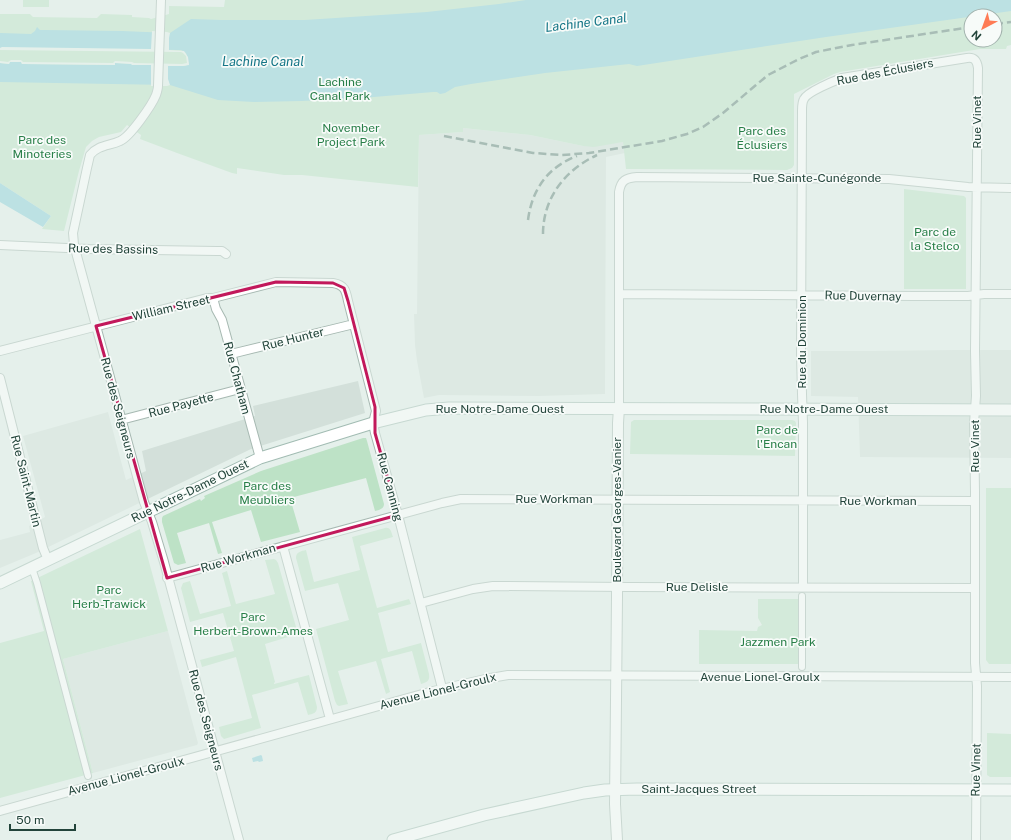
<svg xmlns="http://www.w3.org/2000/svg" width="1011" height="840" viewBox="0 0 1011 840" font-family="'Public Sans',sans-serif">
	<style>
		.built { fill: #d3e0da }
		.green { fill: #bde2c6; fill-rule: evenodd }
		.water { fill: #89ced9 }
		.pier { fill: #e5f0eb }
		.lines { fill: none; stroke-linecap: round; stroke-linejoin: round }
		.pedestrian-casing { stroke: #a7b9b2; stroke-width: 8 }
		.minor-casing { stroke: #a7b9b2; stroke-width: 10 }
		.tertiary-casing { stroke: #a7b9b2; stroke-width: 12 }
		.secondary-casing { stroke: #a2bcb3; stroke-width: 13 }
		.pedestrian { stroke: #fff; stroke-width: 6 }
		.minor { stroke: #fff; stroke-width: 8 }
		.tertiary { stroke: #fff; stroke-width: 10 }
		.secondary { stroke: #fff; stroke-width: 11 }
		.rail { stroke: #5d7f75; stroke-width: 2.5; stroke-dasharray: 8 4; stroke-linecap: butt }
		.marked { fill: none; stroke: #c2185b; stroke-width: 3; stroke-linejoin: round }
		.labels { text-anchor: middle; stroke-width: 3.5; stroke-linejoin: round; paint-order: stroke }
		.street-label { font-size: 12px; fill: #22443a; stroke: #f7fbf9 }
		.park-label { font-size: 12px; fill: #287f48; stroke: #f7fbf9 }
		.water-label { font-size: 13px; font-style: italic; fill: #157687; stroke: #f7fbf9 }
	</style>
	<rect width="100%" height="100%" fill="#e5f0eb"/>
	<!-- built -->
	<path class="built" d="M463,128L530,135L583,146L623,142L625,153L606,157L605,394L539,396L439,395L424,398L417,361L415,345L414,314H417L419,135L463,132Z
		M954,350H1011V458L860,457L858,397L811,396V351H869Z
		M358,381L365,413L251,449L36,553L0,568V540L30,532L29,526L45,517L23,436L108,412L126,480L146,471L142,451L255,416L253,406Z
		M168,631L198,743L197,745L93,773L63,659Z"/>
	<!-- green -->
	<path class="green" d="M23,0H49V7H23Z
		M225,0H1011V45L1007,46L1006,49H980L840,72L834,74L794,94V165L792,168L787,170L626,169L623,142L594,147L583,146L530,135L463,128V132L419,135L418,187L302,175H284L237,168V174L232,173L177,153L140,139L141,135L127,125L121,132L99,137L92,141L86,147L79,171L64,231L42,229L51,216L0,183V14H30L33,17L97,18L101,14L132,15V17L149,18L151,19L169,14V6L224,7ZM971,16H995V40H971Z
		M904,189L964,196L966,198V289H904Z
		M634,420H792L795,421L796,423L795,456L630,454L631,422Z
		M363,438H366L367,441L384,504C384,509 379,510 375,511L366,478L290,498L300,532L261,542L251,510L212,522L222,553L218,554L209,523L177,533L186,563L178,565L174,563L162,522V518L163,516L200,499L201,501L205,498L204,496L261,471Z
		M986,488H1011V664H989L986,660Z
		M385,528C391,527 391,532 393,537L360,546L377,608L409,599L411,604L378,613L388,652L421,643L429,674C430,681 427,682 421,684L412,651L381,659L390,692L386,694L376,661L338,671L348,704L339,706L337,705L335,701L316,629L349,620L338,583L305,591L296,558C296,552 301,551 306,550L314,582L360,570L352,537Z
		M140,529L168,631L63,659L93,773L0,798V643L44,631L31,581Z
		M274,559L276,560L278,563L298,634L265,644L275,682L274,683V684L309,675L317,707C317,713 313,714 308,715L298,682L252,695L261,728L224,739L221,736L219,727L252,718L236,657L202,667L200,660L234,651L223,613L190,622L181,588L183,583L190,581L200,614L231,606L222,573L227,571L236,604L275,594L265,560Z
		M758,599H801L800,664H699V630L757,631L758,627L762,625L758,618Z
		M987,733L1011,734V777H990L987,775Z"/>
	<!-- water -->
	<path class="water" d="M526,0H1011V11L826,37L637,66L629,64L545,73L471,84L455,87L445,93L440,94L437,92H433L362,98L301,101L254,102L218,100L170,85L0,82V63L9,64L10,62H21L22,64L115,65V63L185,66L189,64L186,53L181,50L0,48V33L31,34L35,31L37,27L40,30H43L122,31L170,33L191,19L221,20H305L427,12L499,4Z
		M0,183L51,216L43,227L0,202Z
		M261,755L262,756L263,761L259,762L258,761L253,762L252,758Z"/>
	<!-- pier -->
	<path class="pier" d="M152,31L167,32L170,33L169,38V50L184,51L188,57L189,65L183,66H168V79L170,85L167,86H151V65H132L131,64L115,63V65L22,64L21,62H10L9,64L0,63V61L8,62L11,60H21L23,62L113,63L115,61L132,62L134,63L182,64L187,63L186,56L183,53L181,52L0,50V48L2,47L151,49Z"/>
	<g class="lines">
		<!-- pedestrian casing -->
		<g class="pedestrian-casing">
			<path id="pedestrian" d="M32,568L37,583L88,776
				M802,667V596"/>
		</g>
		<!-- minor casing -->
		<g class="minor-casing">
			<path id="minor" d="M161,0L158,86C158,89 157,92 156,95C152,105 130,137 120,141C109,146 98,145 90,155L87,168L73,233L74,244L77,256L144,502L152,522L164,562L239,840
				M0,245L89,249L217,251H222L226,254
				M619,294L915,296H968L984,294H1011
				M213,298L216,309L222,320L260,458
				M0,351L207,298H213L276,282L333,283C345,285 346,291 348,301L375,407L376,411L373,423L375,433L398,515L442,688
				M231,354L354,324
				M0,378L43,548L48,560
				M619,408V192C621,180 626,178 637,177L889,179L968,187L1011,188
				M121,420L240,389
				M283,546L330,719
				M167,578L442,503L461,499L975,501
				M803,587V423L802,394L801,355L802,111C802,107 802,102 804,99C807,92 834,81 842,78L967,58C975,57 977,61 978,68L975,351L976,396L974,423L975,492V663L977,686L976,840
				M421,603L473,589L493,586L629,587L975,588
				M0,811L433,691L485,679L508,675L1011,677"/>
		</g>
		<!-- tertiary casing -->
		<g class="tertiary-casing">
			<path id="tertiary" d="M617,840L615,804L617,597L618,423L619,408"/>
		</g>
		<!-- secondary casing -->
		<g class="secondary-casing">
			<path id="secondary" d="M0,583L260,458L373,423L426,410L449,408L1011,410
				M393,840L484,815L584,793L605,790L637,789L1011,790"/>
		</g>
		<!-- pedestrian -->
		<use href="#pedestrian" class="pedestrian"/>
		<!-- minor -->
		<use href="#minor" class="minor"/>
		<!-- tertiary -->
		<use href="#tertiary" class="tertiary"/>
		<!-- secondary -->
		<use href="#secondary" class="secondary"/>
		<!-- rail -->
		<path class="rail" d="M995,24L1011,22
			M444,136L533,153L562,155L589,153L662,141L687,134L703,127L723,113L756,85L768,75L799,59L816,52L852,45L971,27
			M528,220C532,189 548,167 577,156
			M543,234C543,198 565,170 597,155"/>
	</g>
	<!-- marked area -->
	<path d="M0 0H1011V840H0ZM276,282L333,283L344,288L348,301L375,407V433L398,515L167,578L96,326Z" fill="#e5f0eb" fill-opacity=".55" fill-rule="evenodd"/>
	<path class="marked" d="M276,282L333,283L344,288L348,301L375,407V433L398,515L167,578L96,326Z"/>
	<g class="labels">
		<!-- street labels -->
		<g class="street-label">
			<text transform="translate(885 72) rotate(-11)" y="4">Rue des Éclusiers</text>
			<text transform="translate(977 122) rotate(-90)" y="4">Rue Vinet</text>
			<text x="817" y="182">Rue Sainte-Cunégonde</text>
			<text transform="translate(113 249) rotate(1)" y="4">Rue des Bassins</text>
			<text transform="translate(863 296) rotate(1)" y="4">Rue Duvernay</text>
			<text transform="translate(171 308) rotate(-13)" y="4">William Street</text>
			<text transform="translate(293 339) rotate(-14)" y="4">Rue Hunter</text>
			<text transform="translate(802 342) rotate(-90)" y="4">Rue du Dominion</text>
			<text transform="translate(237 378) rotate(75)" y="4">Rue Chatham</text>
			<text transform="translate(181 405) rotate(-15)" y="4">Rue Payette</text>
			<text transform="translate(118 408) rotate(75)" y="4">Rue des Seigneurs</text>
			<text x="500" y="413">Rue Notre-Dame Ouest</text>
			<text x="824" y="413">Rue Notre-Dame Ouest</text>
			<text transform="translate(975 446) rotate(-90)" y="4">Rue Vinet</text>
			<text transform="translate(26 481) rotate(76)" y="4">Rue Saint-Martin</text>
			<text transform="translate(390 487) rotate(75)" y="4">Rue Canning</text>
			<text transform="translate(190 491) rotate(-26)" y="4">Rue Notre-Dame Ouest</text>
			<text x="554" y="503">Rue Workman</text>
			<text x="878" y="505">Rue Workman</text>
			<text transform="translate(617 510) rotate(-90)" y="4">Boulevard Georges-Vanier</text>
			<text transform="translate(238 558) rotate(-16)" y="4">Rue Workman</text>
			<text x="697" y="591">Rue Delisle</text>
			<text x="760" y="681">Avenue Lionel-Groulx</text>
			<text transform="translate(438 691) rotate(-14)" y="4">Avenue Lionel-Groulx</text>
			<text transform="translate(206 720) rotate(75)" y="4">Rue des Seigneurs</text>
			<text transform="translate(976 770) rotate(-89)" y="4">Rue Vinet</text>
			<text transform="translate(126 776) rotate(-15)" y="4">Avenue Lionel-Groulx</text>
			<text x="699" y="793">Saint-Jacques Street</text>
		</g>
		<!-- park labels -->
		<g class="park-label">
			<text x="340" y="86">Lachine<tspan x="340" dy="14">Canal Park</tspan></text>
			<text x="351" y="132">November<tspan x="351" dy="14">Project Park</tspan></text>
			<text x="762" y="135">Parc des<tspan x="762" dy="14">Éclusiers</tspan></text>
			<text x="42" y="144">Parc des<tspan x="42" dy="14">Minoteries</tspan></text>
			<text x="935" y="236">Parc de<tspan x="935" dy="14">la Stelco</tspan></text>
			<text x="777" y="434">Parc de<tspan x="777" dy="14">l'Encan</tspan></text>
			<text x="267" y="490">Parc des<tspan x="267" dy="14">Meubliers</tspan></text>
			<text x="109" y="594">Parc<tspan x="109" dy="14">Herb-Trawick</tspan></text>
			<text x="253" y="621">Parc<tspan x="253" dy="14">Herbert-Brown-Ames</tspan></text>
			<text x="778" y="646">Jazzmen Park</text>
		</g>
		<!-- water labels -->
		<g class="water-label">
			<text transform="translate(586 22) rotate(-7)" y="5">Lachine Canal</text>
			<text x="263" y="66">Lachine Canal</text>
		</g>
	</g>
	<!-- north arrow -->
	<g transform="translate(983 28) rotate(221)"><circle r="19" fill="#f7fbf9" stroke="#a2b2ad"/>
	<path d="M0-3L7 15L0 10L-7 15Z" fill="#fe7b55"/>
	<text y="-6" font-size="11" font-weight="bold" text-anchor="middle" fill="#22443a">N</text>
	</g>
	<!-- scale -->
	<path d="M10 824v6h65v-6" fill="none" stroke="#22443a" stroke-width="2"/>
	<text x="16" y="824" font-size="12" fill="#22443a" stroke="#f7fbf9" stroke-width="3" paint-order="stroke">50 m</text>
</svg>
